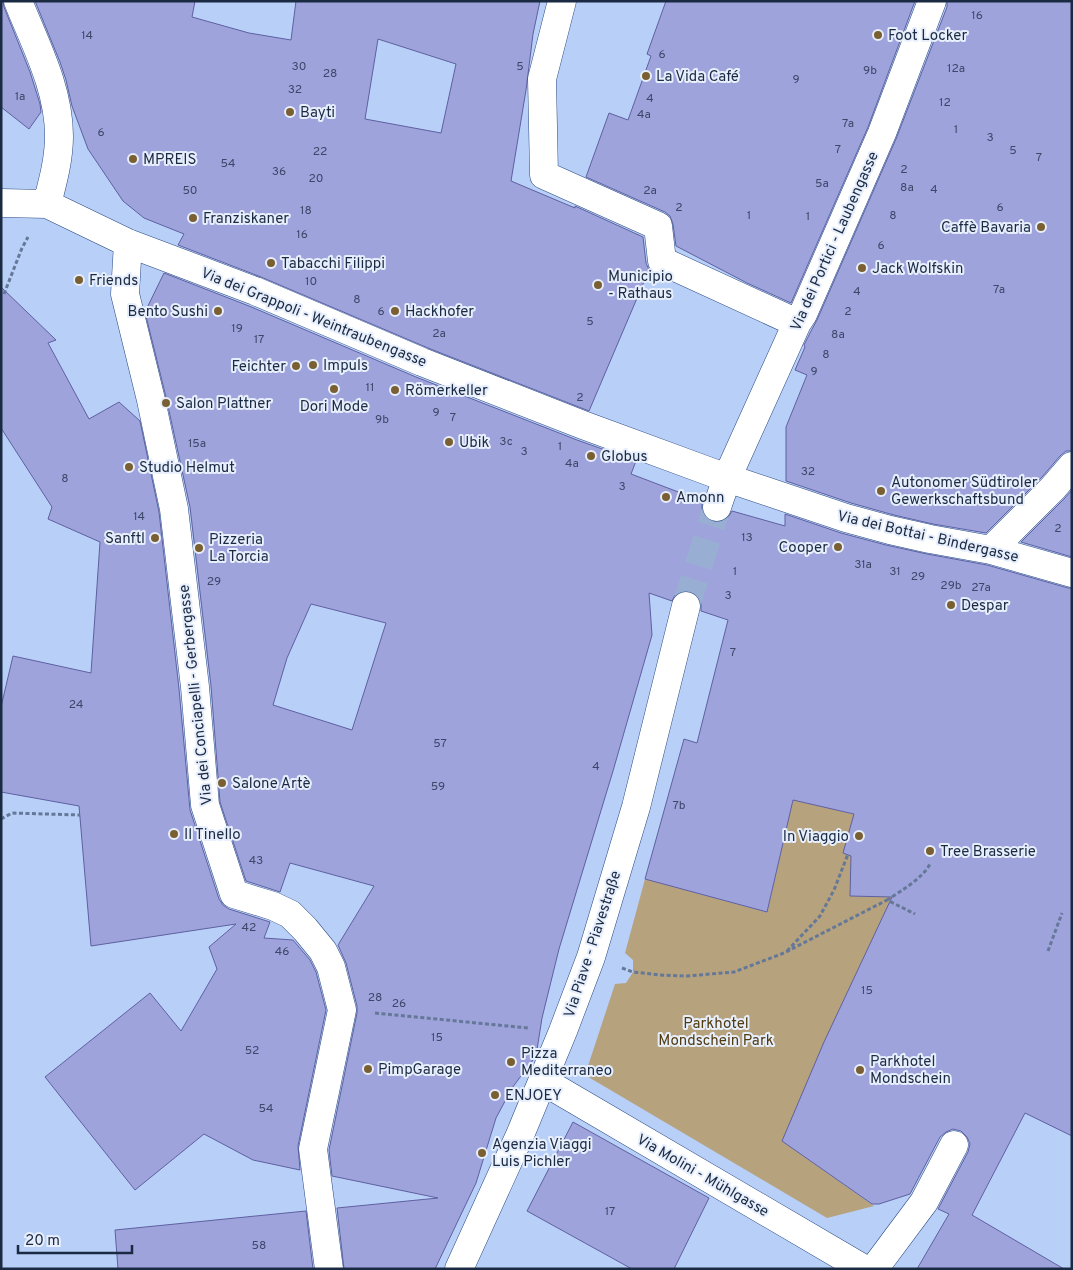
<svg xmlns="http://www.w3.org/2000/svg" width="1073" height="1270" viewBox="0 0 1073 1270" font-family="Overpass,sans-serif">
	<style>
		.green { fill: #b7a27e }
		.building { fill: #9fa3dc; stroke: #5e60a1; fill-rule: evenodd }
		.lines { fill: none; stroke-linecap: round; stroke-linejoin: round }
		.minor-tunnel { stroke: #99aed3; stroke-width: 28; stroke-dasharray: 28 14; stroke-linecap: butt }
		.minor-casing { stroke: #2a4b83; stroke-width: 29 }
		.path { stroke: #657898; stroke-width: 3; stroke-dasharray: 4 2.5; stroke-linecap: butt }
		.minor { stroke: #fff; stroke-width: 28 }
		.poi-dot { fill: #795f31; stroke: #e7effd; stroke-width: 2 }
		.labels { text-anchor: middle; stroke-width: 4; stroke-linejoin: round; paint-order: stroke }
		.number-label { font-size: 12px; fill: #3c4869 }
		.poi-label { font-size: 15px; fill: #1b2a43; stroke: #e7effd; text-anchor: start }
		.street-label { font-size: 15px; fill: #1b2a43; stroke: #e7effd }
		.park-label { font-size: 15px; fill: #513b0e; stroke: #e7effd }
	</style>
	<rect width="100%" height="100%" fill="#b8cff7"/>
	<!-- green -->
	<path class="green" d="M788,783L824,807L873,819L958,877L782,1141L874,1206L827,1218L585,1075L615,984L626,983L633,972V960L625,953L645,879L767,912L784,839Z"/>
	<!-- building -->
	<path class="building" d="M1,1H3L4,7L30,72L40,104L41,112L29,129L1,107Z
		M35,1H195L192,17L249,33L291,40L296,1H540L533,34L526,90L511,181L575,208V206L643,237L646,263L649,270L589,411L428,348L261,277L178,245L184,234L144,218L123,201L88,149L72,106L66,80L60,62ZM378,39L456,64L441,133L365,119Z
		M666,1H915L868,127L791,303L747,283L676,246L673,224L670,216L665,212L586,177L609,113L628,120L651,56L647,54Z
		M947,1H1072V451H1066L1060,456L1042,477L986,533L933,524L894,515L851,503L786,481V427L807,375L795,370L805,347L804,345L811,331L817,320L896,139L947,7Z
		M164,273L249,306L416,377L577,440L636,461L631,474L702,501V510L706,518L712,522H719L727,519L732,511L785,526V514L841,533L886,545L927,554L987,565L1068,588H1072V1136L1025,1113L972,1215L1064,1269H917L949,1214L938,1209L968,1152L970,1144L967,1137L961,1131L953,1129L946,1132L940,1137L910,1194L879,1204H872L782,1141L824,1042L892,897L850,896L851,856L843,853L854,814L793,800L767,912L645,879L684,739L697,743L728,620L701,611V601L696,594L689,591H681L675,595L672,601L649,593L652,635L613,771L559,949L542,1018L536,1056L512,1088L496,1118L476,1183L435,1269H344L337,1208L438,1198L332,1176L329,1150L357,1013V1006L346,963L338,945L374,886L290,863L280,892L246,881L220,802L211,686L190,507L166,397L145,312ZM311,604L386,623L352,730L273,705L287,658Z
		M1,287L56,340L48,343L89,419L119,402L140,421L159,512L179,689L190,810L219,899L223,905L229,909L270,922L264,938L293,940L310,960L316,972L326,1010L298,1146L300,1170L253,1160L204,1134L135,1190L45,1077L150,993L181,1031L217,969L209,947L236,924L91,946L79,806L1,792V707L13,656L91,673L100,542L48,519L52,507L1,428Z
		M1072,490V557L1021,542L1064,499Z
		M573,1122L709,1198L674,1269H632L527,1211Z
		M306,1211L313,1269H118L115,1230Z"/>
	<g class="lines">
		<!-- minor-tunnel -->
		<path class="minor-tunnel" d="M686,606L717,507"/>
		<!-- minor casing -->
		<g class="minor-casing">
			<path id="minor" d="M18,1C35,44 59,88 59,136C59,159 53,181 47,204
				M562,1L542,79L544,175L658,226L662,261L797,323
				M1,203L47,204L128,243L255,291L422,362L583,425L727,478L846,518L890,530L930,539L991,550L1072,573
				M128,243L125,294L151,400L174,509L195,687L205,805L234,894L273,906L290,914L305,929L323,951L331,967L342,1010L313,1149L329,1269
				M717,507L727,478L797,323L803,314L882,133L932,1
				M991,550L1053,488L1072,466
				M543,1081L864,1269
				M459,1269L520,1135L563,1031L591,957L636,807L686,606
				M874,1269L924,1202L954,1145"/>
		</g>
		<!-- path -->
		<path class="path" d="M4,294L22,248L28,237
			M1,819L12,813L80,815
			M887,900C901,891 923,878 930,864
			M787,951L820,916L834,890L848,854
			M1048,951L1062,913
			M622,968L633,972L660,975L687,976L734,972L784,953L887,900L915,914
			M375,1013L528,1028"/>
		<!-- minor -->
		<use href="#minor" class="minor"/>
	</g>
	<!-- markers -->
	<g class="poi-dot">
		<circle cx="878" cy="35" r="5"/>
		<circle cx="646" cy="76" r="5"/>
		<circle cx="290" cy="112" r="5"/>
		<circle cx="133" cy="159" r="5"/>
		<circle cx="193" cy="218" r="5"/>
		<circle cx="1041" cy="227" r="5"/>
		<circle cx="271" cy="263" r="5"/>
		<circle cx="862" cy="268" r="5"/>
		<circle cx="79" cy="280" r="5"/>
		<circle cx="598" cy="285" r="5"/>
		<circle cx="218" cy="311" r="5"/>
		<circle cx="395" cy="311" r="5"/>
		<circle cx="313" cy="365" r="5"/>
		<circle cx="296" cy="366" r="5"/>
		<circle cx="334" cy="389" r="5"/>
		<circle cx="395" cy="390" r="5"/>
		<circle cx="166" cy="403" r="5"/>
		<circle cx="449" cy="442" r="5"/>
		<circle cx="591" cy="456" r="5"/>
		<circle cx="129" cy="467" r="5"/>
		<circle cx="881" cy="491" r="5"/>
		<circle cx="666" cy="497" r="5"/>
		<circle cx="155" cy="538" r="5"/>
		<circle cx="838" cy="547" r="5"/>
		<circle cx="199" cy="548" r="5"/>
		<circle cx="951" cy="605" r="5"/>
		<circle cx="222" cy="783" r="5"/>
		<circle cx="174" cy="834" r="5"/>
		<circle cx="859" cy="836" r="5"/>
		<circle cx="930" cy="851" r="5"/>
		<circle cx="511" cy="1062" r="5"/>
		<circle cx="368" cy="1069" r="5"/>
		<circle cx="860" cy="1070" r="5"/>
		<circle cx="495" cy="1095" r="5"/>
		<circle cx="482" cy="1153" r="5"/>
	</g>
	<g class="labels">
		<!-- number labels -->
		<g class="number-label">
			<text x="977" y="19">16</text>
			<text x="87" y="39">14</text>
			<text x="662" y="58">6</text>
			<text x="299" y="70">30</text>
			<text x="520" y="70">5</text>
			<text x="956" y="72">12a</text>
			<text x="870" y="74">9b</text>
			<text x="330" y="77">28</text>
			<text x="796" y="83">9</text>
			<text x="295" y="93">32</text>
			<text x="20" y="100">1a</text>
			<text x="650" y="102">4</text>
			<text x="945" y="106">12</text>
			<text x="644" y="118">4a</text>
			<text x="848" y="127">7a</text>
			<text x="956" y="133">1</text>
			<text x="101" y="136">6</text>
			<text x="990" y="141">3</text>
			<text x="838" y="153">7</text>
			<text x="1013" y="154">5</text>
			<text x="320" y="155">22</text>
			<text x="1039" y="161">7</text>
			<text x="228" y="167">54</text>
			<text x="904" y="173">2</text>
			<text x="279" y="175">36</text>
			<text x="316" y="182">20</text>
			<text x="822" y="187">5a</text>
			<text x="907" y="191">8a</text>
			<text x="934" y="193">4</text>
			<text x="190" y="194">50</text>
			<text x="650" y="194">2a</text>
			<text x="679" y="211">2</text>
			<text x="1000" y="211">6</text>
			<text x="306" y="214">18</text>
			<text x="749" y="219">1</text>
			<text x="893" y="219">8</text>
			<text x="808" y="220">1</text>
			<text x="302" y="238">16</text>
			<text x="881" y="249">6</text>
			<text x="311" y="285">10</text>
			<text x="999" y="293">7a</text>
			<text x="857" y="295">4</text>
			<text x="357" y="303">8</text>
			<text x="381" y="315">6</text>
			<text x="848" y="315">2</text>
			<text x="590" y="325">5</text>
			<text x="237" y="332">19</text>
			<text x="439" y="337">2a</text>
			<text x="838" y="338">8a</text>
			<text x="259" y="343">17</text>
			<text x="826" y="358">8</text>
			<text x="814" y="375">9</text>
			<text x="370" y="391">11</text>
			<text x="580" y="401">2</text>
			<text x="436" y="416">9</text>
			<text x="453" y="421">7</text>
			<text x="382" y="423">9b</text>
			<text x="506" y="445">3c</text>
			<text x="197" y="447">15a</text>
			<text x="560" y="450">1</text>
			<text x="524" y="455">3</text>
			<text x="572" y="467">4a</text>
			<text x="808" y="475">32</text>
			<text x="65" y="482">8</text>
			<text x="622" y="490">3</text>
			<text x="139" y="520">14</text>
			<text x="1058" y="532">2</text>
			<text x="747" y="541">13</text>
			<text x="863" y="568">31a</text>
			<text x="735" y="575">1</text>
			<text x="895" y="575">31</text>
			<text x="918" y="580">29</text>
			<text x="214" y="585">29</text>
			<text x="951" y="589">29b</text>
			<text x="981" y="591">27a</text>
			<text x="728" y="599">3</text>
			<text x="733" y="656">7</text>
			<text x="76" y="708">24</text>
			<text x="440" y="747">57</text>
			<text x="596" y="770">4</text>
			<text x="438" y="790">59</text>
			<text x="679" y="809">7b</text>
			<text x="256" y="864">43</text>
			<text x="249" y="931">42</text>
			<text x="282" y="955">46</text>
			<text x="867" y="994">15</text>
			<text x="375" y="1001">28</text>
			<text x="399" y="1007">26</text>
			<text x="437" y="1041">15</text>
			<text x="252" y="1054">52</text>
			<text x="266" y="1112">54</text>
			<text x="610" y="1215">17</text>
			<text x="259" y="1249">58</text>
		</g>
		<!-- poi labels -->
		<g class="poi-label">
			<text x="888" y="40">Foot Locker</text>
			<text x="656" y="81">La Vida Café</text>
			<text x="300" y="117">Bayti</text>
			<text x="143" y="164">MPREIS</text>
			<text x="203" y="223">Franziskaner</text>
			<text x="1031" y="232" text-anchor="end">Caffè Bavaria</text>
			<text x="281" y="268">Tabacchi Filippi</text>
			<text x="872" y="273">Jack Wolfskin</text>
			<text x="608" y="281">Municipio<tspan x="608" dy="17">- Rathaus</tspan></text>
			<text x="89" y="285">Friends</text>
			<text x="208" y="316" text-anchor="end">Bento Sushi</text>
			<text x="405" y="316">Hackhofer</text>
			<text x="323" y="370">Impuls</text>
			<text x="286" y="371" text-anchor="end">Feichter</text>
			<text x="405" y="395">Römerkeller</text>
			<text x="176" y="408">Salon Plattner</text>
			<text x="334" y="411" text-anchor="middle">Dori Mode</text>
			<text x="459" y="447">Ubik</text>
			<text x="601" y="461">Globus</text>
			<text x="139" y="472">Studio Helmut</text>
			<text x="891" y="487">Autonomer Südtiroler<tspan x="891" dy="17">Gewerkschaftsbund</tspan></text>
			<text x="676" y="502">Amonn</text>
			<text x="145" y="543" text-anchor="end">Sanftl</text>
			<text x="209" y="544">Pizzeria<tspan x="209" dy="17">La Torcia</tspan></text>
			<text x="828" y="552" text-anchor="end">Cooper</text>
			<text x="961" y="610">Despar</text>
			<text x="232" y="788">Salone Artè</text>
			<text x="184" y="839">Il Tinello</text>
			<text x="849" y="841" text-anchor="end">In Viaggio</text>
			<text x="940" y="856">Tree Brasserie</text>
			<text x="521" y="1058">Pizza<tspan x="521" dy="17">Mediterraneo</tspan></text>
			<text x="870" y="1066">Parkhotel<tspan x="870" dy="17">Mondschein</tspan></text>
			<text x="378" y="1074">PimpGarage</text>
			<text x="505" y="1100">ENJOEY</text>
			<text x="492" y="1149">Agenzia Viaggi<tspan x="492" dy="17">Luis Pichler</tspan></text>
		</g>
		<!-- street labels -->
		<g class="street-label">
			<text transform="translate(834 241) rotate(-66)" y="5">Via dei Portici - Laubengasse</text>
			<text transform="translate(314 317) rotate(22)" y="5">Via dei Grappoli - Weintraubengasse</text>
			<text transform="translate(928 536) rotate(13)" y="5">Via dei Bottai - Bindergasse</text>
			<text transform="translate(195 695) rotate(-96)" y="5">Via dei Conciapelli - Gerbergasse</text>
			<text transform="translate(592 944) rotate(-72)" y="5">Via Piave - Piavestraße</text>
			<text transform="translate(703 1175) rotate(30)" y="5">Via Molini - Mühlgasse</text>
		</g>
		<!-- park labels -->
		<g class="park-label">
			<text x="716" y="1028">Parkhotel<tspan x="716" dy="17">Mondschein Park</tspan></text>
		</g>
	</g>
	<!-- border -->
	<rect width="1073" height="1270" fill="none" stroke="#1b2a43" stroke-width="5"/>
	<!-- scale -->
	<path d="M18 1245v8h114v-8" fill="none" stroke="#1b2a43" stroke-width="2.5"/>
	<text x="25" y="1245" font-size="15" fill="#1b2a43" stroke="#e7effd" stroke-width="4" paint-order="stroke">20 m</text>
</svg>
